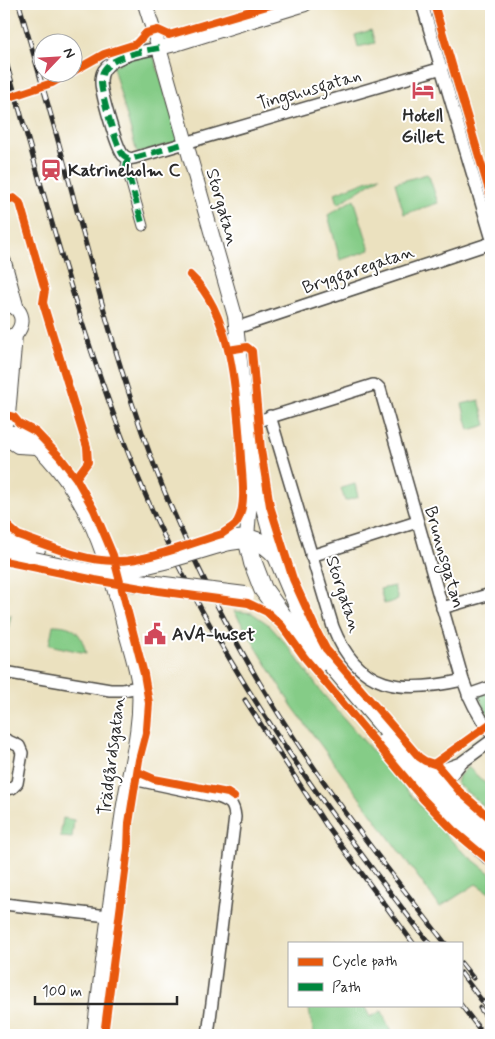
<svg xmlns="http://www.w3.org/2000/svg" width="495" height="1039" viewBox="0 0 495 1039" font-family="Mynerve,sans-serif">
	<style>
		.green { fill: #85cc87; stroke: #587c59 }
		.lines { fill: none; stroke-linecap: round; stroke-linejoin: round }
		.pedestrian-casing { stroke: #484641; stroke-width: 11 }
		.minor-casing { stroke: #484641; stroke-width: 14 }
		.tertiary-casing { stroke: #484641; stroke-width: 16 }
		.primary-casing { stroke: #484641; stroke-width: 20 }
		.pedestrian { stroke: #fff; stroke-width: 9 }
		.minor { stroke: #fff; stroke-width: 11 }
		.tertiary { stroke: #fff; stroke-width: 14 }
		.primary { stroke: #fff; stroke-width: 18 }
		.rail-casing { stroke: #2b2b2b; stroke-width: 5 }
		.rail { stroke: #fff; stroke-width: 3; stroke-dasharray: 9; stroke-linecap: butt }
		.primary-bridge-casing { stroke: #484641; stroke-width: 20; stroke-linecap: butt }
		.primary-bridge { stroke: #fff; stroke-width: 18 }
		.quiet { stroke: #00873e; stroke-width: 6; stroke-dasharray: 12 6; stroke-linecap: butt }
		.cycleway-casing { stroke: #fff; stroke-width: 11 }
		.cycleway { stroke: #e8590c; stroke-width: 8 }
		.labels { text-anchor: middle; stroke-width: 4; stroke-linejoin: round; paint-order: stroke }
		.street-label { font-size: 18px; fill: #2b2b2b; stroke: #fff }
		.poi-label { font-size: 18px; font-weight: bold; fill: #2b2b2b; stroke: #fff; text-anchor: start }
	</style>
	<rect width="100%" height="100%" fill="#fff"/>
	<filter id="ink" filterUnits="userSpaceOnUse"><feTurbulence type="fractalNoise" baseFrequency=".02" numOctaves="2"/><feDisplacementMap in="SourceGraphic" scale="10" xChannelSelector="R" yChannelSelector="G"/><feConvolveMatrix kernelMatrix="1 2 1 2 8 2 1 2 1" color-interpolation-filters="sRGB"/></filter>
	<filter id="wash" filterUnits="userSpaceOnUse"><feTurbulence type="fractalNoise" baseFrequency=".0096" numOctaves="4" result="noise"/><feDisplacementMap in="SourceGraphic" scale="20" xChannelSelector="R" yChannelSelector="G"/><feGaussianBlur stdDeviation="1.12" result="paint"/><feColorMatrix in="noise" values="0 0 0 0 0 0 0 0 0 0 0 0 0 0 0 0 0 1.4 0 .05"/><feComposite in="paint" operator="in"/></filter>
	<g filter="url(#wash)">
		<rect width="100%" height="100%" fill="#ebe1bf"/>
		<!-- green -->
		<path class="green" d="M371,30L375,43L358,47L355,35Z
			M153,53L180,141L137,153L113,67L126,59Z
			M427,174L429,176L438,203L404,214L395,183Z
			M379,176V178L338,204L335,193Z
			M354,199L370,250L340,260L328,215Z
			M479,400L486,425L469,430L462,404Z
			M355,484L358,497L345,501L341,488Z
			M394,586L398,600L384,604L380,589Z
			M234,611L252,613L268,624L288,646L322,693L444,833L462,851L491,874V894L476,884L440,907L292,706Z
			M11,615L4,648V619Z
			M53,625C74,625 81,632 86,653L49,645Z
			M491,691V716H489L478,696Z
			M468,767L491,789V812L457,784L459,776Z
			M63,818L74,820L72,838L60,837Z
			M308,1005H364L370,1017L382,1011L392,1035H314Z"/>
	</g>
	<g filter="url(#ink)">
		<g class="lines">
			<!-- pedestrian casing -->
			<g class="pedestrian-casing">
				<path id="pedestrian" d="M128,158L126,166L143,226"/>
			</g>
			<!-- minor casing -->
			<g class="minor-casing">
				<path id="minor" d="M422,4L491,236
					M159,48C143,51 113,56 104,70C102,73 101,78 101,82C101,93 116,146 123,155C126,158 130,159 134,158L442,68
					M236,328L491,243
					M270,416L333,627C358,691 402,694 463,680
					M248,424L373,385L377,386L380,389L463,680C469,699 479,717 491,733
					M311,556L417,522
					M442,608L491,594
					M4,672L110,690H123L139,687
					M468,695L491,687
					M4,739L19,746L22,753L17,783L12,788L4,789
					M128,778L218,797C230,801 234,804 235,817L208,1035
					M434,782L441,770L461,763L491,741
					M434,782L448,779L461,763
					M4,904L108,916"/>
			</g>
			<!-- tertiary casing -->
			<g class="tertiary-casing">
				<path id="tertiary" d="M145,4L159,48L235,316L252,471C262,499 267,528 277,556
					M159,48L175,44L305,4
					M4,262L17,309
					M4,304C22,305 27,323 15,335L4,338
					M4,427L8,415L15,335
					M4,434L21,432C84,483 105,549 124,625C129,645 137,666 139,687C142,728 129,770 123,811C112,885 103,960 94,1035
					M4,437L18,446L36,447
					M247,538L252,474"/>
			</g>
			<!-- primary casing -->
			<g class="primary-casing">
				<path id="primary" d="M4,533L11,540L36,549
					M247,538L253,563L263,589L317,664
					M225,542C249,537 260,537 277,556L302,615L320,650L327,659L411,758L491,837
					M4,554L34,561
					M383,744L453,822L491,857"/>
			</g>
			<!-- pedestrian -->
			<use href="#pedestrian" class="pedestrian"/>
			<!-- minor -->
			<use href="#minor" class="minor"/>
			<!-- tertiary -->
			<use href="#tertiary" class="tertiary"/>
			<!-- primary -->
			<use href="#primary" class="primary"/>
			<!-- rail casing -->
			<g class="rail-casing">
				<path id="rail" d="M19,4C39,73 59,141 77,211C103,308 129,407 168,500C198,571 233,640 273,705C325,789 385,866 445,943
					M4,55C49,211 89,370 156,519C227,675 325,809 429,943
					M245,700L326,825L413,943
					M461,963L473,978
					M461,973L491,1013
					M461,1005L484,1035
					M480,1008L491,1023"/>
			</g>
			<!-- rail -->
			<use href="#rail" class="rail"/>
			<!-- primary-bridge casing -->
			<g class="primary-bridge-casing">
				<path id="primary-bridge" d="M34,561L132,582L245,596
					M101,567C143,571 185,553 225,542"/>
			</g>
			<!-- primary-bridge -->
			<use href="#primary-bridge" class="primary-bridge"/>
			<!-- quiet -->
			<path class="quiet" d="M159,48C143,51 113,56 104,70C102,73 101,78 101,82C101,93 116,146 123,155C126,158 130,159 134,158L186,143
				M128,158L126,166L143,226"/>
			<!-- cycleway casing -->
			<g class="cycleway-casing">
				<path id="cycleway" d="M434,4L491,197
					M72,72L104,54L136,44L146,33L158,30L169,35L274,4
					M4,99L52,83L71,72
					M4,201L14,198L20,203L45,290L43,303L87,447L88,462L76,478
					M228,350L247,347L252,351L261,450L270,506L293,579L318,634L326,649L419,757L425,761L437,765L460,792L491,819
					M4,414L14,417L19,423L36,432L60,457L76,478L94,510L113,555L144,674L149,703L147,729L139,760L129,823L128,849L104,1035
					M4,518L10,528L18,535C49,546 85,562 118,561C148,561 192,543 222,534C227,530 234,527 237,522C247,505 242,477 241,458C237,402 234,315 190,275
					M4,561L95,580L158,591L248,603L267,612L282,626L305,658L423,799L453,830L491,862
					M435,763L491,723
					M138,772L154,779L228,793L234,797"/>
			</g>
			<!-- cycleway -->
			<use href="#cycleway" class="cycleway"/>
		</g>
	</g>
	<!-- icons -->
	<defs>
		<g id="hotel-bare" transform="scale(1.725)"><path d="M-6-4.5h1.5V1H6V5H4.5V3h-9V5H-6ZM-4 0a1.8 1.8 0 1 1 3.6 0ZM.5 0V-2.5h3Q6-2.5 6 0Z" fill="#d1495b" stroke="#fff" stroke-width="2.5" paint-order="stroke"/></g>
		<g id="station-bare" transform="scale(1.725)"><path d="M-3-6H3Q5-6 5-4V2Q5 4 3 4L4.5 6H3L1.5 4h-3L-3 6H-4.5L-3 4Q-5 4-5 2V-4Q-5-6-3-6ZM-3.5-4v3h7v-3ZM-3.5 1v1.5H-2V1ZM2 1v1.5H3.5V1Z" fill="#d1495b" stroke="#fff" stroke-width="2.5" paint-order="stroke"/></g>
		<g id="civic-bare" transform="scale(1.725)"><path d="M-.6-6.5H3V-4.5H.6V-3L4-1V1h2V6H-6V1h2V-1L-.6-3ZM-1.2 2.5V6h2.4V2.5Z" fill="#d1495b" stroke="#fff" stroke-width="2.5" paint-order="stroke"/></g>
	</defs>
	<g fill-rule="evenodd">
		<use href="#hotel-bare" x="423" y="90"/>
		<use href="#station-bare" x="51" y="170"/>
		<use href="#civic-bare" x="155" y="634"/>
	</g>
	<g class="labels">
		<!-- street labels -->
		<g class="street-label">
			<text transform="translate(309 89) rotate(-16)" y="6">Tingshusgatan</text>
			<text transform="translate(223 207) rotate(74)" y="6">Storgatan</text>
			<text transform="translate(358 269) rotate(-19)" y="6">Bryggaregatan</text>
			<text transform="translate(445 557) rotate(74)" y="6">Brunnsgatan</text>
			<text transform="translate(344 594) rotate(72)" y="6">Storgatan</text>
			<text transform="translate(111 756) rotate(-83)" y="6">Trädgårdsgatan</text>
		</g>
		<!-- poi labels -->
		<g class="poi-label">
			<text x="423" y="121" text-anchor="middle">Hotell<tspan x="423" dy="21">Gillet</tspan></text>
			<text x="68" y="176">Katrineholm C</text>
			<text x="172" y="640">AVA-huset</text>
		</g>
	</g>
	<!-- margin -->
	<rect width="495" height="1039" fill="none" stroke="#fff" stroke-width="20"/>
	<!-- legend -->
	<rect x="288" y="942" width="175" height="65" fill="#ffffff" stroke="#aaaaaa"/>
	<rect x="298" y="958" width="25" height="8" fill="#e8590c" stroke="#aaaaaa"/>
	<text x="332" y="966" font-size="15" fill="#2b2b2b">Cycle path</text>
	<rect x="298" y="983" width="25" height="8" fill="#00873e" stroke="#aaaaaa"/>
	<text x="332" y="992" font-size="15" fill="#2b2b2b">Path</text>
	<!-- north arrow -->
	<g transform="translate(58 58) rotate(65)"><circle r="24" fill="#ffffff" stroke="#aaaaaa"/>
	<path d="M0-4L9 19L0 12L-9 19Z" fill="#d1495b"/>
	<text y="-8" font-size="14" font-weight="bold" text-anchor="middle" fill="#2b2b2b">N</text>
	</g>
	<!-- scale -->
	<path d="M35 996v8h142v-8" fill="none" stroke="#2b2b2b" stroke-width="2.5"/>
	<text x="42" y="996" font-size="15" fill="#2b2b2b" stroke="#ffffff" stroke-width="4" paint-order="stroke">100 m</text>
</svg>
